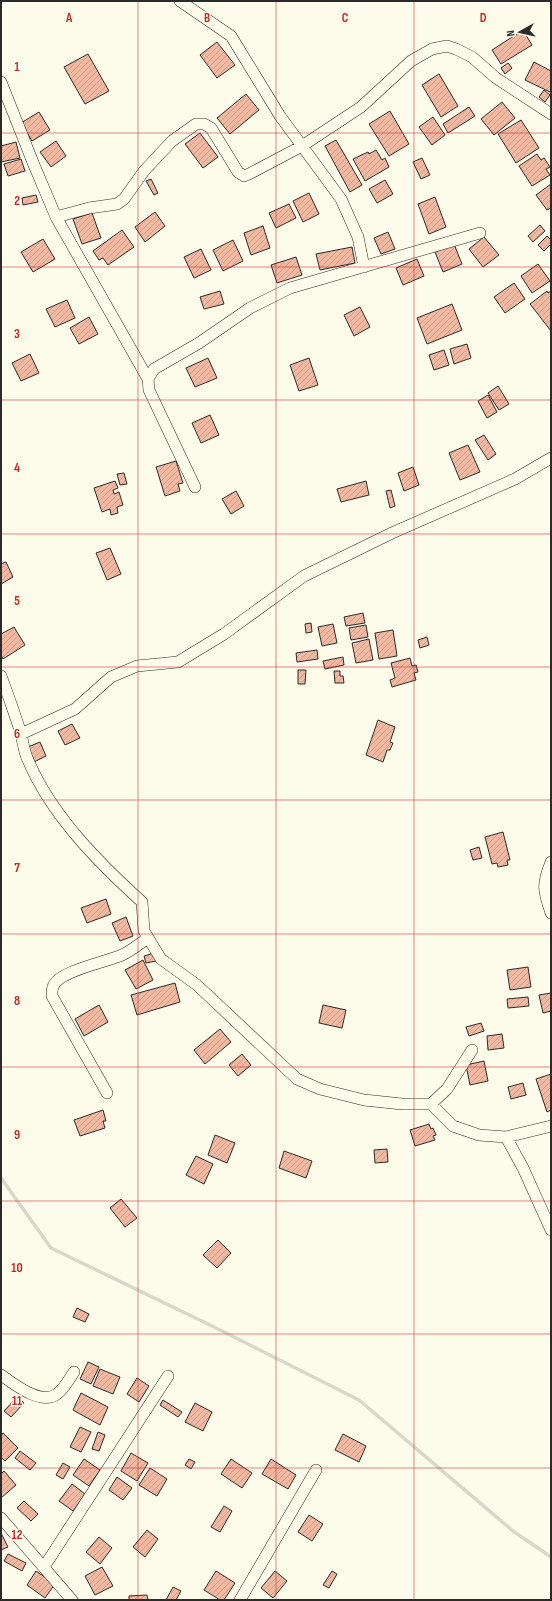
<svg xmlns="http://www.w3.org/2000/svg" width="552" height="1601" viewBox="0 0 552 1601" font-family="'Sofia Sans Condensed',sans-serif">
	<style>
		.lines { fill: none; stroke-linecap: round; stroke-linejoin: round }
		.stream { stroke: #d8d7c9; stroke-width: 3.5 }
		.building { fill: url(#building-hatch); stroke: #2b2b2b }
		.street-casing { stroke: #2b2b2b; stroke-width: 12 }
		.street { stroke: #fdfbea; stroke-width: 11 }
		.grid { fill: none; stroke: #c62828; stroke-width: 1; stroke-opacity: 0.55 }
		.grid-label { font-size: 13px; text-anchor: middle; font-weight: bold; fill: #c62828; stroke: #fdfbea; stroke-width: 3; stroke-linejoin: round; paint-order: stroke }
	</style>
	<defs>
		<pattern id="building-hatch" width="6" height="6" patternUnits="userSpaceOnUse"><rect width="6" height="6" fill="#f2b8a0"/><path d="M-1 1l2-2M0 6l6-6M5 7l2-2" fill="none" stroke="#d09e8a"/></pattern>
	</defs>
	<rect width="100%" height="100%" fill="#fdfbea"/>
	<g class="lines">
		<!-- stream -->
		<path class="stream" d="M1,1178L51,1248L214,1327L359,1400L513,1531L551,1557"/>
	</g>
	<!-- building -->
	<path class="building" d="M523,30L532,45L501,64L492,50Z
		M217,42L235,65L217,78L200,55Z
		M88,54L109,91L85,104L64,67Z
		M534,62L551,71V90L550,92L525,80Z
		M508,63L512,68L505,74L501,68Z
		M439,74L458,106L441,117L422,85Z
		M544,90L550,95L545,102L539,97Z
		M246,94L259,110L230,134L217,118Z
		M502,102L515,118L494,135L481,119Z
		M469,107L475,116L448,133L443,124Z
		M390,111L409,144L389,156L369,124Z
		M39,112L50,130L32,141L21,123Z
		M433,117L445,135L432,145L419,127Z
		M521,120L539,148L516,163L498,134Z
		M200,133L218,157L203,168L185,144Z
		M336,140L362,185L350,192L325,146Z
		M56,141L66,156L51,167L40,152Z
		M16,142L20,158L1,162V146Z
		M376,150L382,160L385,158L389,167L365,181L353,159L368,152L369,154Z
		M537,154L541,160L544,158L550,167L546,169L550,175L532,186L519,166Z
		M422,158L430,175L421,179L413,162Z
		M21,159L25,171L8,176L4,164Z
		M151,179L158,193L154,195L146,181Z
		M385,180L393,194L377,203L369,189Z
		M551,184V208L547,210L536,195Z
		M309,193L319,214L303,222L293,201Z
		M36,195L38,202L23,205L22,198Z
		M435,197L446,227L429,234L418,204Z
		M289,204L296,218L276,228L269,213Z
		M155,212L165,226L145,242L135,227Z
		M92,213L101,238L82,244L73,219Z
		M540,225L545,231L533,242L528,236Z
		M263,226L270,248L251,255L244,233Z
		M122,230L134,247L108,265L103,258L99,260L93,251Z
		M388,232L395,249L381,254L374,238Z
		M547,236L551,240V244L544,251L538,245Z
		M484,237L499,255L483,267L469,249Z
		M43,239L55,259L33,272L21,252Z
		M233,240L243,261L223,271L213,250Z
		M454,244L462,264L443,272L435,252Z
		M352,247L355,263L320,270L316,254Z
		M201,249L211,270L194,278L184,257Z
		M296,257L302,275L277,283L271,265Z
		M417,259L424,276L403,285L396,268Z
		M538,264L550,281L532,293L521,276Z
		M514,283L525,299L505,313L494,297Z
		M220,291L224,304L204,309L200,297Z
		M547,291L548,293L551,291V331L530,304Z
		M67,300L75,318L55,327L46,309Z
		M452,304L462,330L427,344L417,318Z
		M360,307L370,327L354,336L344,315Z
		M89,317L98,334L79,344L70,328Z
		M467,344L471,358L454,364L450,349Z
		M444,350L449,365L434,370L429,355Z
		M30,354L39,373L21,381L12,363Z
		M208,358L217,378L195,387L186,368Z
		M309,358L318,385L299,391L290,365Z
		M498,386L509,404L499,410L488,393Z
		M488,395L497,412L487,418L478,401Z
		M210,415L219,435L201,443L192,423Z
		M484,435L496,454L488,460L475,440Z
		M468,445L480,472L460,480L449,453Z
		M176,461L183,483L178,484L180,491L165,496L156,467Z
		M413,467L419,485L404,491L398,473Z
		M124,473L127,484L120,485L117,474Z
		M115,481L118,488L113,490L114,494L119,492L123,505L117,507L118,513L111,515L110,509L102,512L94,488Z
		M366,481L369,495L341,502L337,489Z
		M391,490L395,506L390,508L386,491Z
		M236,491L244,506L231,514L222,499Z
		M110,548L121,574L107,580L96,553Z
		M6,562L13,577L1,584V564Z
		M363,613L365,623L346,626L344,617Z
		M311,623L312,632L306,633L305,624Z
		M333,624L337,643L322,646L318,627Z
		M366,625L368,637L351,640L349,628Z
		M14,627L25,645L3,659L1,655V634Z
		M393,630L397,656L379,659L375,633Z
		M427,637L429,645L420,648L418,640Z
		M369,639L373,660L356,663L352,643Z
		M317,650L318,659L297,662L296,653Z
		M343,657L344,665L325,669L323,661Z
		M410,658L412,666L416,665L418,672L414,673L416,680L392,687L390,680L395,678L391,663Z
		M298,670H306L305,684H298Z
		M334,671H340V676H343L344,683H335Z
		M378,720L395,727L390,742L393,743L390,750H387L383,762L366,755Z
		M72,724L80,738L65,745L58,731Z
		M40,742L46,756L34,762L28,747Z
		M503,832L510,860H507L508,865L498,867L497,863L492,864L485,837Z
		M479,847L482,858L473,860L470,850Z
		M106,899L111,914L87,923L81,908Z
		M126,917L133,936L120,941L112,923Z
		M154,953L156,961L146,963L144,956Z
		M143,960L153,980L136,989L125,970Z
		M528,967L531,987L510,990L507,970Z
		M175,983L180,1002L137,1015L131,995Z
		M551,993V1011L543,1013L539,995Z
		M528,997L529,1006L508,1008L507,999Z
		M99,1005L108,1022L84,1036L75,1019Z
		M323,1005L346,1010L342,1028L319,1023Z
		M481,1023L484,1031L469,1036L466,1027Z
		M220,1029L231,1042L205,1064L194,1050Z
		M502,1034L504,1048L488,1050L487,1036Z
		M242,1054L251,1065L238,1076L229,1065Z
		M484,1061L488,1081L470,1085L466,1065Z
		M551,1074V1110L547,1112L536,1079Z
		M523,1083L526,1095L511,1099L508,1087Z
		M103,1110L106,1121H103L105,1128L80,1136L74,1120Z
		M429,1124L431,1129L433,1128L436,1135L433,1136L435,1140L415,1146L410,1130Z
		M215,1135L235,1143L227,1163L208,1155Z
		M387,1149L388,1162L375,1163L374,1150Z
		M284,1151L312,1161L306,1178L279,1168Z
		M196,1156L213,1164L204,1184L186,1175Z
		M121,1199L137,1218L125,1227L110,1208Z
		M218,1240L231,1253L217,1268L203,1255Z
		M77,1308L89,1314L85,1322L73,1317Z
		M88,1362L99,1367L91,1384L80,1379Z
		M100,1369L120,1377L113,1394L93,1386Z
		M137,1378L149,1386L139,1402L127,1394Z
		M81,1393L108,1407L100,1425L73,1410Z
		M17,1397L24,1403L11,1417L4,1411Z
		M163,1400L182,1412L178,1417L160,1405Z
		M195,1403L212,1412L203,1431L185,1422Z
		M80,1427L91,1432L81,1452L70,1447Z
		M98,1432L105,1435L99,1451L92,1449Z
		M3,1433L18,1448L5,1461L1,1457V1436Z
		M343,1434L366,1446L359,1462L335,1450Z
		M20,1451L36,1463L30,1470L15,1458Z
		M131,1453L148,1463L137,1481L121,1471Z
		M84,1459L100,1470L89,1486L73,1475Z
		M189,1459L195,1462L191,1469L185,1465Z
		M231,1459L252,1473L242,1488L221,1474Z
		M271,1459L296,1475L288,1489L262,1474Z
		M63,1463L70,1467L63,1479L56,1475Z
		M150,1468L167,1479L157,1496L139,1485Z
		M4,1471L16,1485L1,1498V1474Z
		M117,1477L132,1488L123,1500L109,1490Z
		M72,1484L85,1494L73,1511L59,1501Z
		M24,1501L38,1514L31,1521L17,1508Z
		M224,1506L232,1511L220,1532L211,1527Z
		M309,1515L323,1524L312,1541L298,1532Z
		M147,1530L158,1539L145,1557L133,1547Z
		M1,1533L8,1547L1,1550Z
		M99,1537L112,1548L100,1564L86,1552Z
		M8,1554L26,1563L22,1571L4,1561Z
		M102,1567L113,1586L95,1595L85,1576Z
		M36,1571L55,1584L45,1598L27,1585Z
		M216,1571L235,1583L224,1600H220L204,1590Z
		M275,1571L287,1581L273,1598L261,1588Z
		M332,1571L337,1574L329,1588L323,1585Z
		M173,1587L181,1591L176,1600H166Z
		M147,1595L148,1600H129V1596Z"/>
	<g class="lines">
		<!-- street casing -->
		<g class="street-casing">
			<path id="street" d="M180,1L231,36L280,116L341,199L358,237L364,267
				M1,82L34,165L56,217L148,379
				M56,217L89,208L117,204L124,199L144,171L172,141L196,124H204L211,128L238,172L244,176L249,174L302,146L361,107L411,61L432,49L447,46L456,49L472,57L496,78L551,114
				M195,487L149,390L148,379L154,369L199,343L250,308L290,288L480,233
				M1,676C8,695 15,714 21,734C23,742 24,752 28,760C51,815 99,863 142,902L144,931L161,959L197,985L297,1079L320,1089L364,1100L402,1104H431L453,1126L479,1135L506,1137L523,1168L551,1230
				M21,734L75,709L111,677L137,666L178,662L224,634L304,576L392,533L515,479L551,458
				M551,862C542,884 543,890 551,913
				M107,1093L52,996C52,993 52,989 53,987C57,971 107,962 122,955C131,951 139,944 148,938
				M431,1104L447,1089L472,1050
				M506,1137L551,1126
				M1,1375C14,1384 41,1406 57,1394C64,1389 69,1379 74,1372
				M1,1518L72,1600
				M44,1567L168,1376
				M240,1600L316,1470"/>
		</g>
		<!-- street -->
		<use href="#street" class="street"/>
	</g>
	<!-- grid -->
	<path class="grid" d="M138,1V1600M276,1V1600M414,1V1600M1,133H551M1,267H551M1,400H551M1,534H551M1,667H551M1,800H551M1,934H551M1,1067H551M1,1201H551M1,1334H551M1,1468H551"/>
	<g class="grid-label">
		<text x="69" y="22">A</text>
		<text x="207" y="22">B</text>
		<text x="345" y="22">C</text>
		<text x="483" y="22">D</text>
		<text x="17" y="71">1</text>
		<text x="17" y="205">2</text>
		<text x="17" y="338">3</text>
		<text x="17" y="472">4</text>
		<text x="17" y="605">5</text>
		<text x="17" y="738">6</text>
		<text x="17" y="872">7</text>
		<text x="17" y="1005">8</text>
		<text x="17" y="1139">9</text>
		<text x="17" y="1272">10</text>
		<text x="17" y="1405">11</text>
		<text x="17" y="1539">12</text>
	</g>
	<!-- border -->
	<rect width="552" height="1601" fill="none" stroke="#2b2b2b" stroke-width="4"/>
	<!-- north arrow -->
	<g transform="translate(520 32) rotate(262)" stroke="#fdfbea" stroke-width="3" paint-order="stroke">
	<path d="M0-3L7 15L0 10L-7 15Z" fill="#2b2b2b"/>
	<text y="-6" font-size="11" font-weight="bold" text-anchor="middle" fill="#2b2b2b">N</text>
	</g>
</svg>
